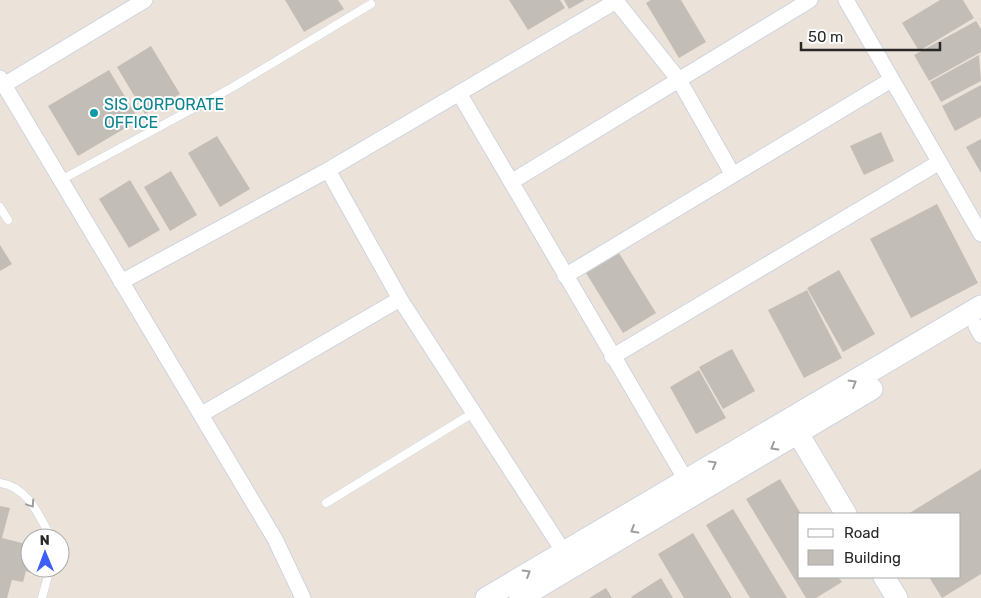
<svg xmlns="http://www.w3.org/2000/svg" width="981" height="598" viewBox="0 0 981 598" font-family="Rubik,sans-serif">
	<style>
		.building { fill: #c3bdb7 }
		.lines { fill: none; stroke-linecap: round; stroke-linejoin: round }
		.lane-casing { stroke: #cfd3e1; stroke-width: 9 }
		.street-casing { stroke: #cfd3e1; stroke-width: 17 }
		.secondary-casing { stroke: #cfd3e1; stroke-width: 23 }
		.lane { stroke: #fff; stroke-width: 8 }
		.street { stroke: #fff; stroke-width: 15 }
		.secondary { stroke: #fff; stroke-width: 21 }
		.oneway { stroke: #9e9e9e }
		.culture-dot { fill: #0f9aa8; stroke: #fff; stroke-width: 2 }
		.labels { text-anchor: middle; stroke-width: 4; stroke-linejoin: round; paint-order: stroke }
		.culture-label { font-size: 16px; fill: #0d838f; stroke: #fff; text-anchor: start }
	</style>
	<rect width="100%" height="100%" fill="#ebe3da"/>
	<!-- building -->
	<path class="building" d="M285,0H338L344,9L304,32Z
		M509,0H560L565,8L528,30Z
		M564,0H585L569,9Z
		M651,0H681L706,42L679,58L646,3Z
		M940,0H963L974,18L919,51L902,23Z
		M976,21L981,29V52L929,81L914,55Z
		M151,46L180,94L145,114L117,67Z
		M979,55L981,81L941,102L930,82Z
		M109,70L139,120L78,156L48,106Z
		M981,85V117L955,131L942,106Z
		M881,132L894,161L864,175L850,146Z
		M217,136L250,189L220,207L188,153Z
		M981,139V173L966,147Z
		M171,171L197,215L170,231L144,187Z
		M130,180L160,230L129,248L99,199Z
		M937,204L978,283L911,318L870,239Z
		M0,245L12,264L0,271Z
		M619,253L656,313L623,333L586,273Z
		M839,270L875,334L843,352L807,288Z
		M807,290L842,358L804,378L768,310Z
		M732,349L755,391L723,409L699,367Z
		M699,370L726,418L696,434L670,387Z
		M981,469V574L942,598L929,577H960V514H908Z
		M780,479L801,514L800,577H838L842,582L816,598H806L746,499Z
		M0,506L10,508L2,538L30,545V568H32L31,573L26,571L23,582L12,580L7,598H0Z
		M733,509L787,598H750L706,525Z
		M693,533L732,598H684L658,554Z
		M661,578L673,598H632L631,597Z
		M606,588L612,598H589Z"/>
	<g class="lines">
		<!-- lane casing -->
		<g class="lane-casing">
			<path id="lane" d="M61,180L233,87L371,4
				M0,207L8,220
				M0,483C28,487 39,515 51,538
				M326,503L473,413
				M42,598L50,568"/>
		</g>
		<!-- street casing -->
		<g class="street-casing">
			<path id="street" d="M846,0L981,234
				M616,1L679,80L733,175
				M0,78L275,539L303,598
				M4,85L145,0
				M459,93L686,480
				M328,170L400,299L569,560
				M511,182L810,0
				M565,276L891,80
				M121,282L328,170L618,0
				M976,326L981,335
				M612,357L938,163
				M202,414L400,299"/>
		</g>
		<!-- secondary casing -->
		<g class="secondary-casing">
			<path id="secondary" d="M791,422L846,514
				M884,577L897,598
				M486,598L981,306
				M520,598L872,389"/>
		</g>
		<!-- lane -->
		<use href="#lane" class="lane"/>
		<!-- street -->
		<use href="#street" class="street"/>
		<!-- secondary -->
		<use href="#secondary" class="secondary"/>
	</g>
	<!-- one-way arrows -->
	<defs><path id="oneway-chevron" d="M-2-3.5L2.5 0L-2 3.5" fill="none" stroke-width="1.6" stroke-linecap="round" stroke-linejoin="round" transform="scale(1.25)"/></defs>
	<g class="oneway">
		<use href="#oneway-chevron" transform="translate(853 383) rotate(-31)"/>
		<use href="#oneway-chevron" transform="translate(774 447) rotate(150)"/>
		<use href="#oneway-chevron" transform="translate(713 464) rotate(-29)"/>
		<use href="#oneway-chevron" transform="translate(31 504) rotate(56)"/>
		<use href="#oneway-chevron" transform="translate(634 530) rotate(149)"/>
		<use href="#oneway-chevron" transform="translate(527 573) rotate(-31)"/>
	</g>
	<!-- markers -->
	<circle class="culture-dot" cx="94" cy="113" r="5"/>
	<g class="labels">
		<!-- culture labels -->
		<g class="culture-label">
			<text x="104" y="110">SIS CORPORATE<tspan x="104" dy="18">OFFICE</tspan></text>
		</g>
	</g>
	<!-- legend -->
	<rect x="798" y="513" width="162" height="65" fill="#ffffff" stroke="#a9a9a9"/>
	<rect x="808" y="529" width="25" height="8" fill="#ffffff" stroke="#a9a9a9"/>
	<text x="844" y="538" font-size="15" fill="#282828">Road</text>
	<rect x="808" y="550" width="25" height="15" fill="#c3bdb7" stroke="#a9a9a9"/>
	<text x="844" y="563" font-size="15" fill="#282828">Building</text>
	<!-- north arrow -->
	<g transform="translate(45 553) rotate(359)"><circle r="24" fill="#ffffff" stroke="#a9a9a9"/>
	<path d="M0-4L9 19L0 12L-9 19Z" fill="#3b5ff7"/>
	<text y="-8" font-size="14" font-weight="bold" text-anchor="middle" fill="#282828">N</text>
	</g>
	<!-- scale -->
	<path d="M801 42v8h139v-8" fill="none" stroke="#282828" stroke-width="2.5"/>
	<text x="808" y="42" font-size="15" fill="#282828" stroke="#ffffff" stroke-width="4" paint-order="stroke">50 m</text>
</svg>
